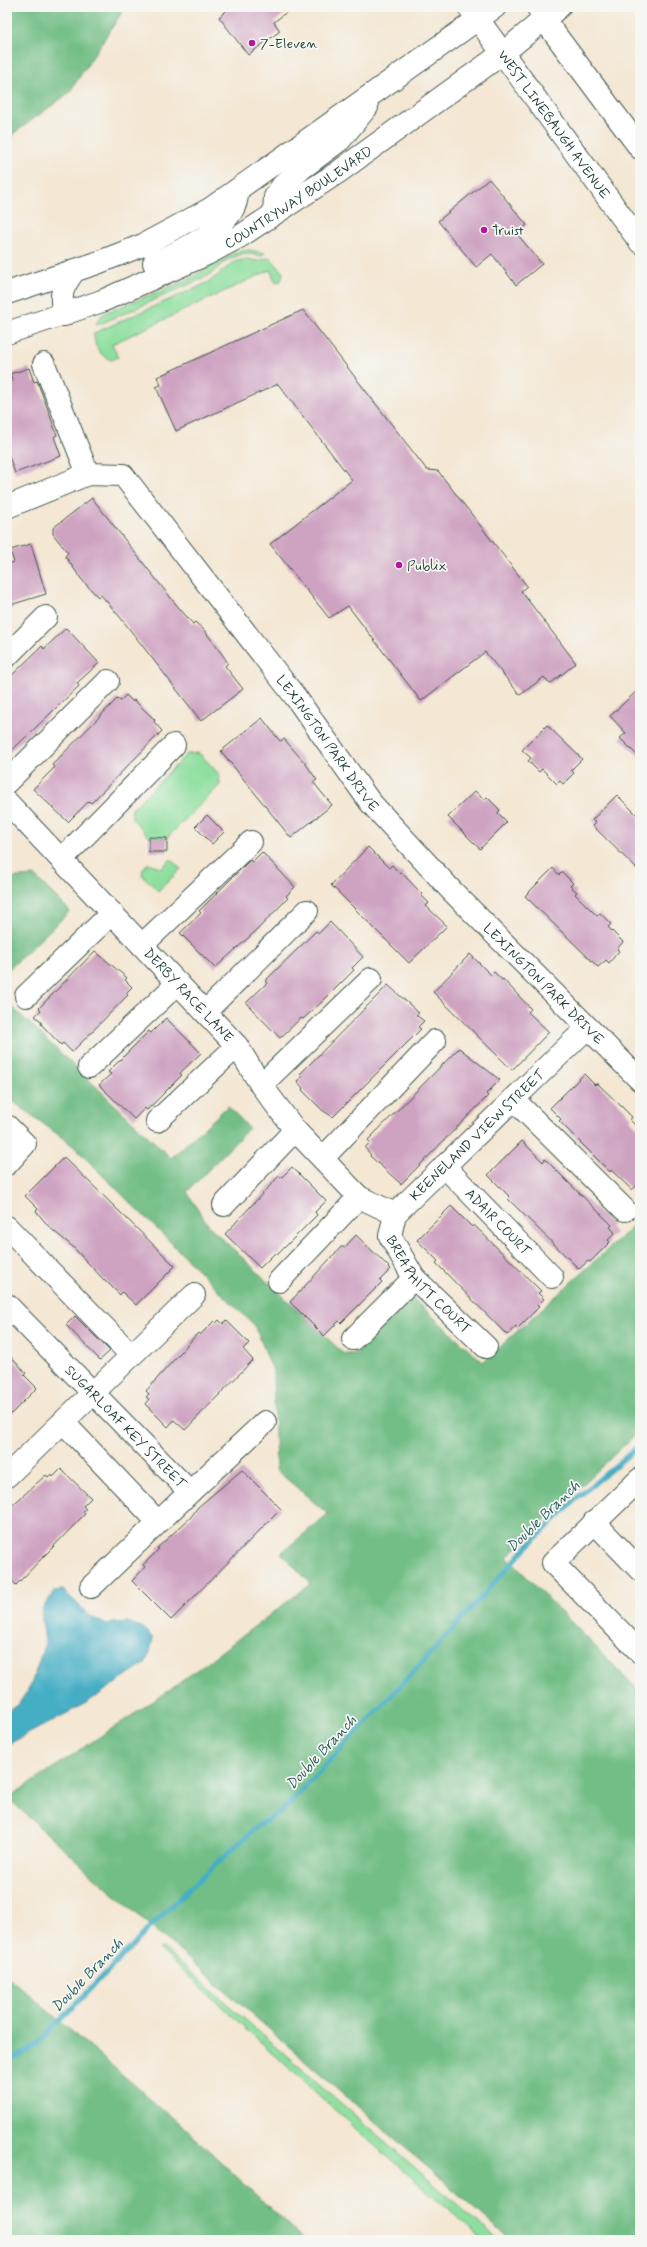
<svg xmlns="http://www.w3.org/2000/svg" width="647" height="2247" viewBox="0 0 647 2247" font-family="Mynerve,sans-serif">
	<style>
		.green { fill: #8edf9f; stroke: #568e6a }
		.forest { fill: #72be86; stroke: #487e5d }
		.water { fill: #45aec5; stroke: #32767c }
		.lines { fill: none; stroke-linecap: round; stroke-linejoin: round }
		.stream { stroke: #45aec5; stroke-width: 5 }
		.building { fill: #cea2c1 }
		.minor-casing { stroke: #3f564c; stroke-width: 24 }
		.major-casing { stroke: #3f564c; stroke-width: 24 }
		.minor { stroke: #fff; stroke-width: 22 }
		.major { stroke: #fff; stroke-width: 22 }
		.poi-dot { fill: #b5179e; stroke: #f6f6f2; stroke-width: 1.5 }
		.labels { text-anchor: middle; stroke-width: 3.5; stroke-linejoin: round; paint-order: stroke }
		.poi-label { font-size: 14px; fill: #1f3d34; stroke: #f6f6f2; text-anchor: start }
		.street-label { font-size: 14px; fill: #1f3d34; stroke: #f6f6f2 }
		.water-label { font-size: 15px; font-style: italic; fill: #2a5f60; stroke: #f6f6f2 }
	</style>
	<rect width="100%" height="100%" fill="#f6f6f2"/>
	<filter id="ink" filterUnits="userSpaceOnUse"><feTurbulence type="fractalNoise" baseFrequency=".025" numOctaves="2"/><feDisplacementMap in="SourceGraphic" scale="8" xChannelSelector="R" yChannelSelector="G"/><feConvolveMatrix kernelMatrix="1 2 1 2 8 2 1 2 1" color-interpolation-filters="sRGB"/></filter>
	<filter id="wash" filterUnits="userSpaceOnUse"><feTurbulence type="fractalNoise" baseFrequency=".012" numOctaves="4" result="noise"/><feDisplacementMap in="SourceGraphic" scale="16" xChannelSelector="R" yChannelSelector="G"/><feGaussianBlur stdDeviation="0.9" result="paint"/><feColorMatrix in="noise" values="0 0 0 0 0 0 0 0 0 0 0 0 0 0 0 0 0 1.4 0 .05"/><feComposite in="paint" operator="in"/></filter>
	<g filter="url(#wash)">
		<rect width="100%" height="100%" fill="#f4e7d3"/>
		<!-- green -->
		<path class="green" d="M249,250L265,253L261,256L245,253L237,256L227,260L208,276L98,325L96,324L102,315L107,312L185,281L238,251Z
			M270,257L283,273L281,281L276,283L270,270L112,344L118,357L112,360C100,357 93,345 94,333L209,282L234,262L246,259L258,261Z
			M199,753L219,774L220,785L167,838L149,837L132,818V809L187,754Z
			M171,859L181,869L158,891L142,875L143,869L148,863L161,868Z
			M163,1948L498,2240H484L359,2132L159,1949Z"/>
		<!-- forest -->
		<path class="forest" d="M7,7H119L122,12L69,93L13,134L7,145Z
			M35,876L70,911L7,971V878Z
			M7,1002L171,1158L228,1106L249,1128L187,1192L209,1226L344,1354H355L410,1296L483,1362L640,1220V1430L507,1557L640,1692V2240H511L91,1874L8,1798L170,1690L311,1584L281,1553L328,1514L276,1470L273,1371L255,1326L72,1145L7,1097Z
			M7,1976L187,2130L304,2240H7Z"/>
		<!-- water -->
		<path class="water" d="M63,1590L90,1616L105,1624L127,1622L142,1627L153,1638L150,1652L145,1664L86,1703L7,1745V1712L18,1705L30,1687L39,1661L45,1642L41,1610L55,1591Z"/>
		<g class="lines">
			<!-- stream -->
			<path class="stream" d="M7,2062L33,2048L174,1903L256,1827L282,1811L430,1654L523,1551L577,1498L640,1445"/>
		</g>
		<g id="blocks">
			<!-- building -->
			<path class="building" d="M231,7H293L274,22L280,31L248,55L219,17Z
				M489,179L527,225L517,234L542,264L516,285L492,254L476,267L438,221Z
				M303,310L427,470L438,471L527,586L521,591L576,663L550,684L544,677L520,695L485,652L421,701L348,606L329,618L270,544L352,480L278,384L176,431L156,387L161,385L157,377Z
				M29,368L34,382L37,381L47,407L57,435L54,437L61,456L15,473L7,451V383L13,381L10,374Z
				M92,498L174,602L193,624L195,622L204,630L222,654L228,663L225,666L243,689L201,721L120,617L101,595L98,597L82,580L65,556L68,553L53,534V528Z
				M31,544L46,594L7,606V564L14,562L10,550Z
				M66,628L99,663L77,683L79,686L7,755V680L42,646L44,649Z
				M640,688V758L620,738L626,733L610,716Z
				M126,695L133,702L134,700L155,720L154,722L162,731L91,803L89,801L68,822L33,789L55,767L52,765L118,698L120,701Z
				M262,718L280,741L284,739L305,763L317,780L313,782L332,805L291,838L221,751Z
				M547,725L582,759L571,770L574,773L563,784L560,781L557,784L542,769L539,772L528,761L531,758L522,750Z
				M475,791L484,800L487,797L500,810L498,813L507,822L480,849L448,817Z
				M617,795L640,818V872L593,826L596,823L592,820Z
				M207,815L224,832L212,844L195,827Z
				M149,837L167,838V852H149Z
				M368,847L389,868L392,865L399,873L401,872L422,894L421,895L429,903L426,906L447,926L409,963L331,885Z
				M262,852L295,887L286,896L288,898L257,930L215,968L180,933L201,913L199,911L250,860L252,862Z
				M553,868L559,875L562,872L573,883L570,886L577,892L575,894L597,916L600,913L611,924L608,927L623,942L617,949L619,951L609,963L606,960L598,967L525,896Z
				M330,922L363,957L352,968L354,970L323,1001L303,1019L301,1018L280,1038L246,1003L267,983L265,981L316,931L319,933Z
				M95,951L127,978L125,980L132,987L126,993L128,995L72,1052L63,1043L61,1045L41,1024L42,1022L35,1016L41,1010L39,1008Z
				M470,954L491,975L494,972L502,980L503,979L531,1009L528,1012L549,1032L512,1070L433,992Z
				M388,985L419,1013L416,1015L424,1021L418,1027L421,1029L333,1117L322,1110L302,1090L303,1088L297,1081L302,1076L300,1074Z
				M166,1018L201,1053L180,1073L182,1075L147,1110L145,1108L134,1119L99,1085L111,1074L108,1072L149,1031L151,1033Z
				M459,1048L500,1080L486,1094L488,1096L401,1184L370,1156L371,1155L365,1148L370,1142L368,1140Z
				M584,1074L595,1085L597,1083L622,1107L632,1117L630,1120L640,1130V1182L632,1190L611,1170L610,1172L559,1121L561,1119L550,1108Z
				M522,1141L543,1162L545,1159L570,1184L612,1225L610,1227L615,1233L608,1240L610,1242L590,1262L588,1261L579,1269L507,1198L509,1196L488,1175Z
				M64,1157L175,1266L136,1305L122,1292L120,1295L104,1279V1280L72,1246L50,1228L36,1211L38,1209L25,1196Z
				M292,1167L326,1201L315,1212L317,1215L277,1255L275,1253L260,1268L225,1234L279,1176L281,1178Z
				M451,1206L472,1227L474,1225L541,1291L538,1293L544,1299L537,1306L539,1307L518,1328L516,1326L507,1335L436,1263L438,1261L417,1240Z
				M356,1235L391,1269L380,1280L382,1282L341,1323L339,1321L324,1336L290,1302L341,1247H345Z
				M75,1316L110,1351L100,1360L66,1325Z
				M219,1320L223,1324L226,1320L249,1343L243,1349L253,1360L185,1430L174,1420L168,1427L145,1404L149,1399L146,1397L149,1394L146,1391L198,1333L200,1335L214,1321L216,1323Z
				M7,1353L26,1373L24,1375L37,1388L7,1418Z
				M61,1469L91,1498L83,1506L86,1509L83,1511L85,1514L16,1585L7,1576V1510L46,1475L48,1477L51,1474L53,1477Z
				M242,1470L281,1509L171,1620L132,1581L145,1567L143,1565L159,1549L157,1548L191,1517L198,1507Z"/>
		</g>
	</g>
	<g filter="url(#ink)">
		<use href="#blocks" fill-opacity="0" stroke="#3f564c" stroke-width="1"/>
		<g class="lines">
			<!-- minor casing -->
			<g class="minor-casing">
				<g id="minor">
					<path d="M274,213L275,197L282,186L301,169L340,140L367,107"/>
					<path d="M154,263C181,250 240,227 237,190"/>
					<path d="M7,293L97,263L143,245L210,209L495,7"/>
					<path d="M64,315C59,294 62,287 75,270"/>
					<path id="s1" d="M7,333L102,301L207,254L239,237L337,173L503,53L559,7"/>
					<path d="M44,364L88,474"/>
					<path id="s2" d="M7,507L88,474L123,475L297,699L370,802L451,890L640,1080"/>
					<path d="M7,656L46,617"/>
					<path d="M7,782L108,681"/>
					<path id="s3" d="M7,802L237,1046L261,1085L295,1130L359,1197L395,1214L587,1028"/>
					<path d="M62,859L174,745"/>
					<path d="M142,945L251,842"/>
					<path d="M26,996L112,913"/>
					<path d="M205,1012L307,911"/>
					<path d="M89,1067L178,983"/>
					<path d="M261,1085L371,979"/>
					<path d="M513,1099L625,1210"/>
					<path d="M157,1121L237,1046"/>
					<path d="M7,1126L25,1144L7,1164"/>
					<path d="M323,1158L435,1041"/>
					<path id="s4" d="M444,1166L552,1277"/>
					<path d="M224,1205L295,1130"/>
					<path id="s5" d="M395,1214L390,1236L414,1278L486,1347"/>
					<path d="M7,1227L131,1355"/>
					<path d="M279,1281L359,1197"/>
					<path id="s6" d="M7,1305L190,1492L265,1422"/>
					<path d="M353,1339L414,1278"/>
					<path d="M63,1422L158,1522"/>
					<path d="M7,1476L194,1295"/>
					<path d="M640,1479L553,1563L640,1652"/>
					<path d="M594,1522L640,1570"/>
					<path d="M91,1587L190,1492"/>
				</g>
			</g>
			<!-- major casing -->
			<g class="major-casing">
				<g id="major">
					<path id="s7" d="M469,7L640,242"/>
					<path d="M538,7L543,18L640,148"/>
				</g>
			</g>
			<!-- minor -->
			<use href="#minor" class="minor"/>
			<!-- major -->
			<use href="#major" class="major"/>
		</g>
	</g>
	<!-- markers -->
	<g class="poi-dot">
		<circle cx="252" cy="43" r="4"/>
		<circle cx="484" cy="230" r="4"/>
		<circle cx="399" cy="565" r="4"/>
	</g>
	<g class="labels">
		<!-- poi labels -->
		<g class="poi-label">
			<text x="260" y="48">7-Eleven</text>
			<text x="492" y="235">Truist</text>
			<text x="407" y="570">Publix</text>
		</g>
		<!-- street labels -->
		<g class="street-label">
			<text dy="5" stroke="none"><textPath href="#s7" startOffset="145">WEST LINEBAUGH AVENUE</textPath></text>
			<text dy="5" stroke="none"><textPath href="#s1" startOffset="323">COUNTRYWAY BOULEVARD</textPath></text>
			<text dy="5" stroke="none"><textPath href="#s2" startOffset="460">LEXINGTON PARK DRIVE</textPath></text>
			<text dy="5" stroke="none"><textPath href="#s2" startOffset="784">LEXINGTON PARK DRIVE</textPath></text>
			<text dy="5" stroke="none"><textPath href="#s3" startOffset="265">DERBY RACE LANE</textPath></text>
			<text dy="5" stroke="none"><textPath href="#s3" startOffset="684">KEENELAND VIEW STREET</textPath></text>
			<text dy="5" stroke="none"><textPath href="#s4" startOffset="78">ADAIR COURT</textPath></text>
			<text dy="5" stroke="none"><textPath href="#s5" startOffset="85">BREAPHITT COURT</textPath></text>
			<text dy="5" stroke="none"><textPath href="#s6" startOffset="170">SUGARLOAF KEY STREET</textPath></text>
		</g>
		<!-- water labels -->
		<g class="water-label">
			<text transform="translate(543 1516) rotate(-44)" y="5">Double Branch</text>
			<text transform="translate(321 1752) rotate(-47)" y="5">Double Branch</text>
			<text transform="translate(87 1975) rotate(-46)" y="5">Double Branch</text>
		</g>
	</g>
	<!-- margin -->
	<rect width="647" height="2247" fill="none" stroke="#f6f6f2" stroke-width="24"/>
</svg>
